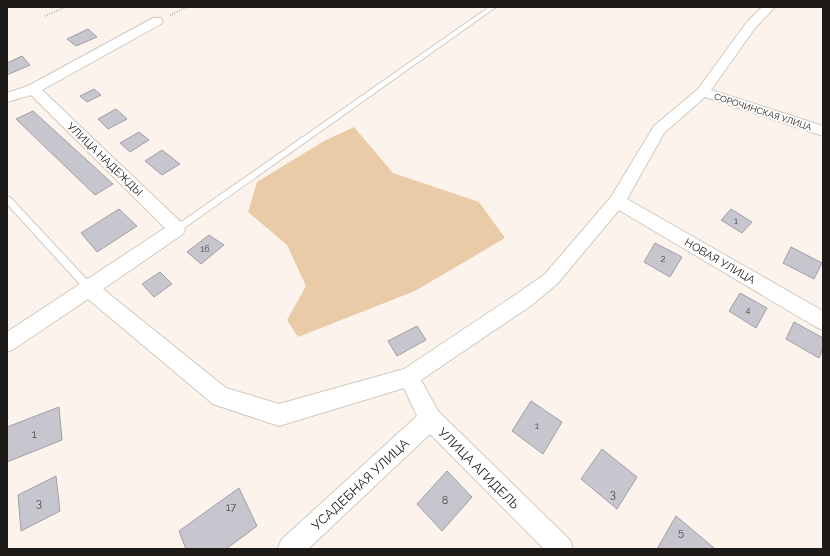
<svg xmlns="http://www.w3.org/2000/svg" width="830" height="556" viewBox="0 0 830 556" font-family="Raleway,sans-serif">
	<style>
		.green { fill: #eacba8 }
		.building { fill: #c7c6cf; stroke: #a09fa8 }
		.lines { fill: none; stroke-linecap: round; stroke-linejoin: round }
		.service-casing { stroke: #d0c9c1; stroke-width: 2 }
		.minor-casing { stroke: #d0c9c1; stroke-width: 2 }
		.path { stroke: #8a847f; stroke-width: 2; stroke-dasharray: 0.5 2; stroke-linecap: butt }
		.service { fill: #fff; fill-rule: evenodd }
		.minor { fill: #fff; fill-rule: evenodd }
		.labels { text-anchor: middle; stroke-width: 3.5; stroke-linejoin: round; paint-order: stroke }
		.far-street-label { font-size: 9px; fill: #1d1a17; stroke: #fff }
		.number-label { font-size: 9px; fill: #484545 }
		.street-label { font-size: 11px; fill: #1d1a17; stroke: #fff }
		.near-number-label { font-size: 11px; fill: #484545 }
		.near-street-label { font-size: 13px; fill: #1d1a17; stroke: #fff }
	</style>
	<rect width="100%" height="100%" fill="#fcf4ec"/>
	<!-- green -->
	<path class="green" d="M354,127L393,173L479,202L505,238L415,291L298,337L287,320L306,286L287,245L248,212L257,182L324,141Z"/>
	<!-- building -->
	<path class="building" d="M88,29L97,37L76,46L67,39Z
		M22,56L30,65L7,75V63Z
		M94,89L101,95L87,102L80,96Z
		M116,109L127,119L108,129L98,119Z
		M33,111L113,184L95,195L16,119Z
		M139,132L149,140L130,152L120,143Z
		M162,150L180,164L162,175L145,161Z
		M119,209L137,226L97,252L81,233Z
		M731,209L752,222L742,233L721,220Z
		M209,235L224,245L201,264L187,252Z
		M655,243L682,257L670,277L644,262Z
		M791,247L822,263L814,279L783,263Z
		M160,272L172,284L154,297L142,284Z
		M740,293L767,308L756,328L729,311Z
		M794,322L823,338V348L819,358L786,339Z
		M417,326L426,340L397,356L388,341Z
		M531,401L562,422L543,454L512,431Z
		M59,407L62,440L7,462V427Z
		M602,449L637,477L617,509L581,479Z
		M447,471L472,497L442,531L417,504Z
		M56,476L60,511L21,531L18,495Z
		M239,488L257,526L226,549H186L179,531Z
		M676,516L714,548V549H657Z"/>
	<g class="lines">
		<!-- service casing -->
		<g class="service-casing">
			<path id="service" d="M489,7H496L180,231H174L173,229L174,227Z
				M7,196L10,197L92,285L94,288L92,291L89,292L86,291L7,204Z"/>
		</g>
		<!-- minor casing -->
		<g class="minor-casing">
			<path id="minor" d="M762,7H775L755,28L711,90L823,126V136L705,97L664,133L627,199L823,311V330L816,327L619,210L557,284L532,305L421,380L438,411L570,540L573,549H544L430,434L308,549H278L281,540L417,416L404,388L279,426L213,404L88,299L14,349L7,352V332L165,228L31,95L7,102V93L28,86L153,18H161L163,21L161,24L42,90L183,224L185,229L183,234L103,289L226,388L279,404L404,369L518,293L545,274L611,197L654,126L698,89L747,22Z"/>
		</g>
		<!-- path -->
		<path class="path" d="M170,15L188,7
			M45,16L66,7"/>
		<!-- service -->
		<use href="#service" class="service"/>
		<!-- minor -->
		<use href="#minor" class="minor"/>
	</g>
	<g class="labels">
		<!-- far-street labels -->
		<g class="far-street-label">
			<text transform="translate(763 112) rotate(18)" y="3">СОРОЧИНСКАЯ УЛИЦА</text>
		</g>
		<!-- number labels -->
		<g class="number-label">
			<text x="736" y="224">1</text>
			<text x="205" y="252">16</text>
			<text x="663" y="262">2</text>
			<text x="748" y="313">4</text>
			<text x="537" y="429">1</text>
		</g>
		<!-- street labels -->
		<g class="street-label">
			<text transform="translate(105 159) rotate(44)" y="4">УЛИЦА НАДЕЖДЫ</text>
			<text transform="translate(720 261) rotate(30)" y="4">НОВАЯ УЛИЦА</text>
		</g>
		<!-- near-number labels -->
		<g class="near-number-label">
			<text x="34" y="438">1</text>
			<text x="613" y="498">3</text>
			<text x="445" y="504">8</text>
			<text x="39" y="507">3</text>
			<text x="231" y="511">17</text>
			<text x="681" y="536">5</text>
		</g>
		<!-- near-street labels -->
		<g class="near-street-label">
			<text transform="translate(479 468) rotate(45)" y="5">УЛИЦА АГИДЕЛЬ</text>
			<text transform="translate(360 484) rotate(-43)" y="5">УСАДЕБНАЯ УЛИЦА</text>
		</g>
	</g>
	<!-- border -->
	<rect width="830" height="556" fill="none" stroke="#1d1a17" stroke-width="16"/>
</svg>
